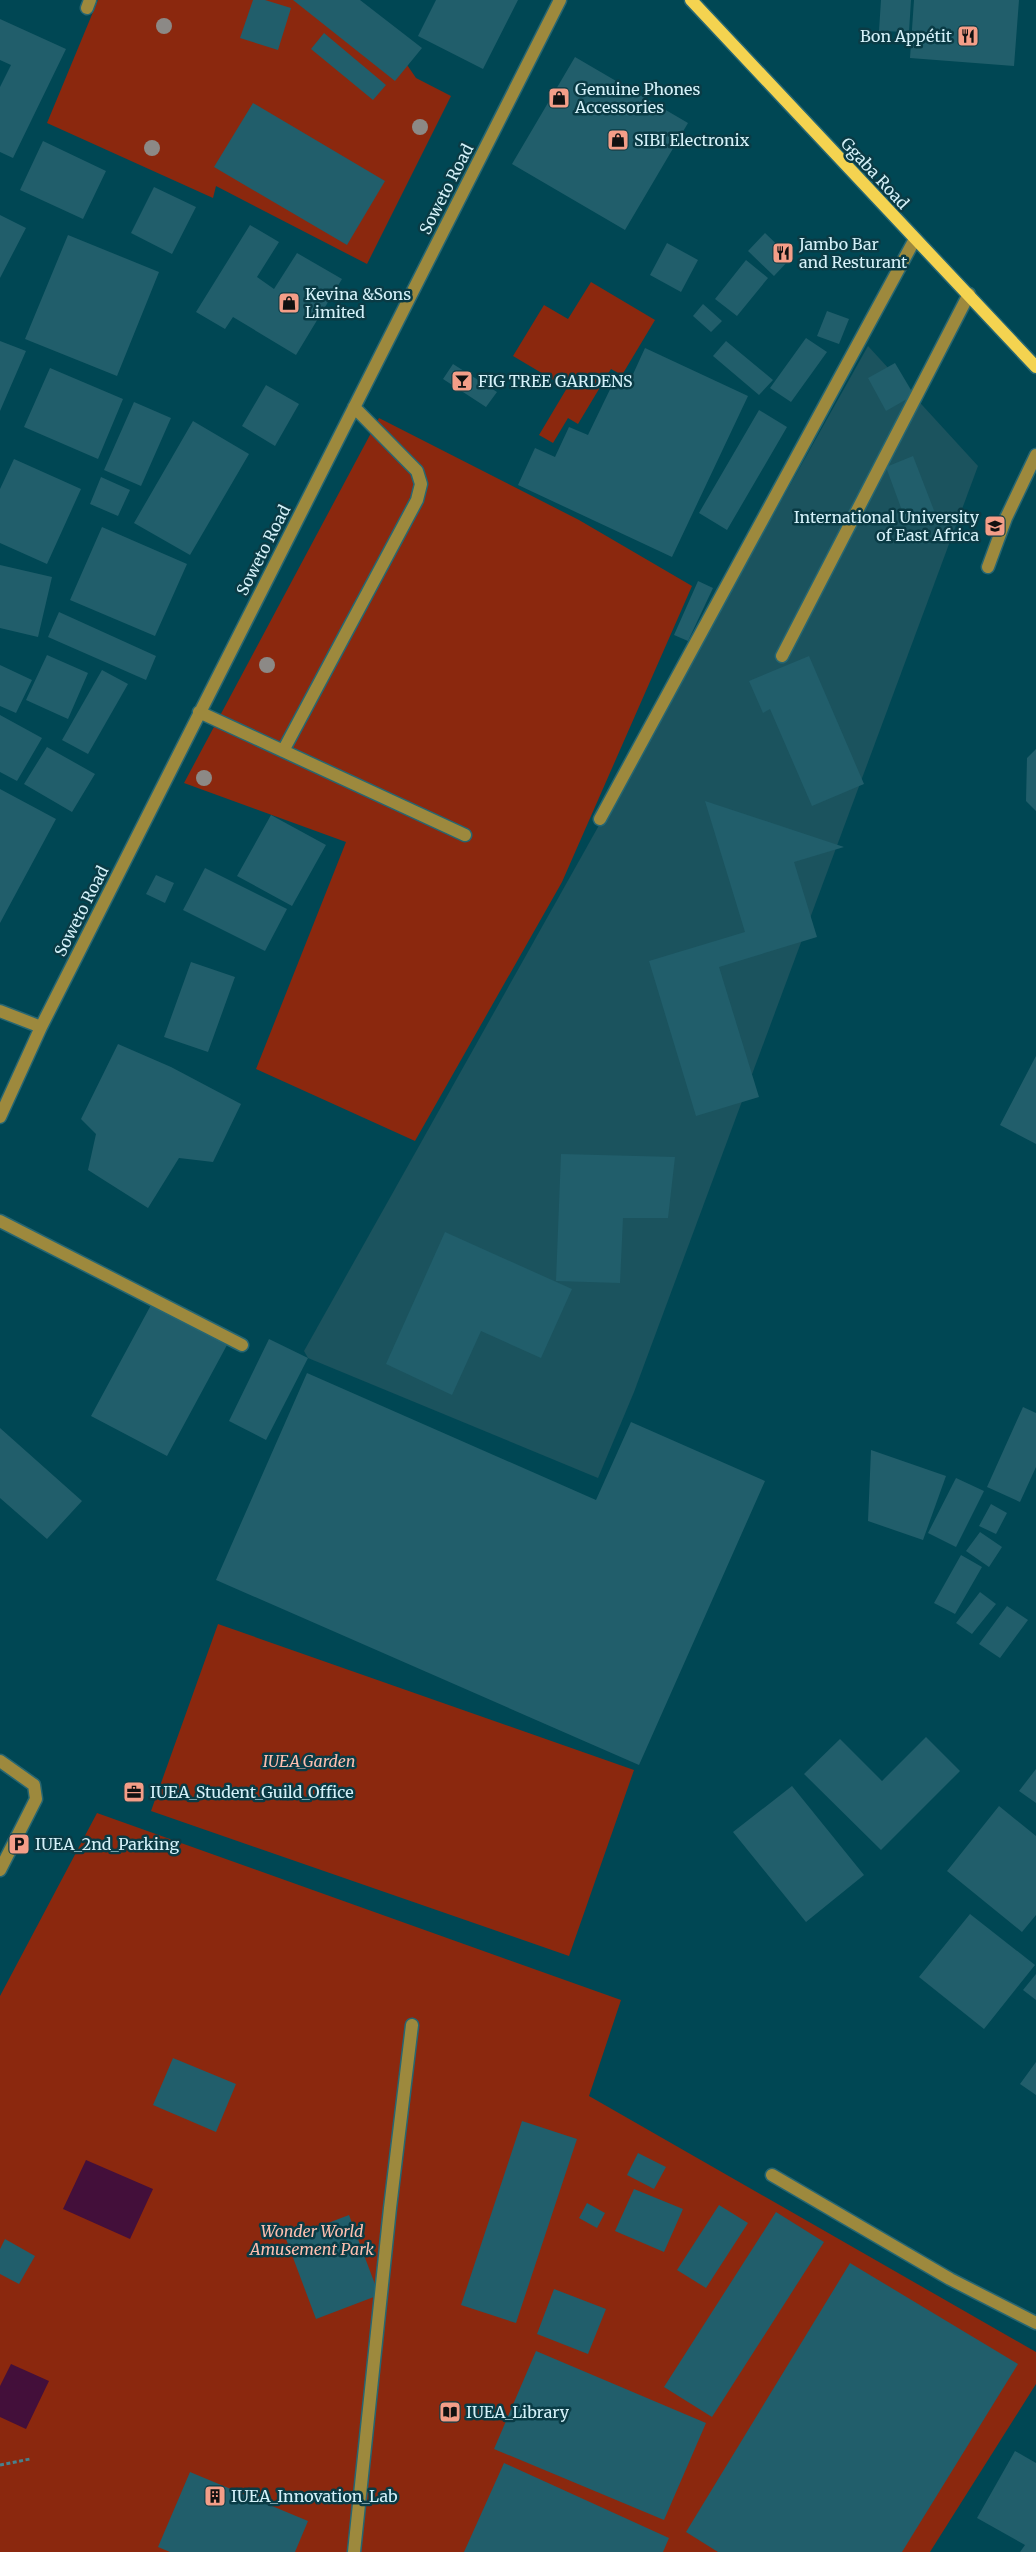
<svg xmlns="http://www.w3.org/2000/svg" width="1036" height="2552" viewBox="0 0 1036 2552" font-family="Merriweather,serif">
	<style>
		.built { fill: #1b535e }
		.green { fill: #8b280e }
		.water { fill: #430f3a }
		.building { fill: #215e6b }
		.lines { fill: none; stroke-linecap: round; stroke-linejoin: round }
		.minor-casing { stroke: #266672; stroke-width: 15 }
		.major-casing { stroke: #266672; stroke-width: 15 }
		.path { stroke: #49818c; stroke-width: 3; stroke-dasharray: 4 2.5; stroke-linecap: butt }
		.minor { stroke: #9d893d; stroke-width: 12 }
		.major { stroke: #f4d350; stroke-width: 12 }
		.tree { fill: #8c8986 }
		.labels { text-anchor: middle; stroke-width: 5; stroke-linejoin: round; paint-order: stroke }
		.poi-label { font-size: 16px; fill: #d4f1f9; stroke: #0a3b45; text-anchor: start }
		.street-label { font-size: 16px; fill: #d4f1f9; stroke: #0a3b45 }
		.park-label { font-size: 16px; font-style: italic; fill: #febfaf; stroke: #0a3b45 }
	</style>
	<rect width="100%" height="100%" fill="#004754"/>
	<!-- built -->
	<path class="built" d="M868,346L978,466L634,1392L598,1478L308,1358L304,1351Z"/>
	<!-- green -->
	<path class="green" d="M98,0H342L386,34L416,78L451,96L367,264L216,186L213,198L47,123Z
		M591,282L655,320L622,375L611,369L578,424L568,418L553,443L539,435L567,388L513,356L544,305L568,319Z
		M379,418L579,520L692,586L562,882L415,1141L256,1069L346,842L184,783Z
		M218,1624L634,1770L569,1956L151,1811Z
		M97,1813L621,2000L589,2096L1036,2352V2384L930,2552H0V1996Z"/>
	<!-- water -->
	<path class="water" d="M86,2160L153,2189L130,2239L63,2209Z
		M11,2364L49,2381L26,2429L0,2417V2386Z"/>
	<!-- building -->
	<path class="building" d="M253,0H265L291,8L278,50L240,38Z
		M293,0H360L422,48L395,81Z
		M436,0H518L483,69L418,36Z
		M881,0H911L909,32L879,31Z
		M914,0H1019L1014,66L910,58Z
		M0,19L66,49L13,158L0,152V87L11,65L0,60Z
		M324,33L386,85L373,100L311,49Z
		M575,57L688,123L625,230L512,164Z
		M253,103L385,181L347,245L214,167Z
		M43,141L106,171L83,219L20,190Z
		M154,187L196,207L172,254L131,233Z
		M0,215L26,228L0,278Z
		M250,225L279,242L257,277L274,289L297,253L342,279L296,355L233,317L225,329L196,312Z
		M765,233L791,258L774,276L748,251Z
		M68,235L159,272L117,376L25,339Z
		M667,243L698,260L681,292L650,275Z
		M746,260L768,278L737,316L715,299Z
		M703,304L722,321L711,332L693,316Z
		M827,311L849,319L839,344L817,336Z
		M806,338L827,352L791,402L770,388Z
		M0,341L26,351L0,411Z
		M726,341L773,380L759,395L713,356Z
		M645,348L748,396L672,557L518,485L535,448L555,457L569,427L588,435L616,377L629,383Z
		M895,363L914,395L886,411L868,378Z
		M453,364L497,392L486,407L443,379Z
		M50,368L123,399L98,459L24,427Z
		M266,385L299,404L275,446L242,426Z
		M134,402L171,418L141,486L104,470Z
		M759,410L787,427L727,530L699,513Z
		M193,421L249,454L190,555L134,523Z
		M913,456L935,513L907,524L886,467Z
		M14,459L81,489L47,564L0,543V489Z
		M101,477L130,490L118,516L90,504Z
		M102,527L187,564L155,636L70,600Z
		M0,565L52,577L38,637L0,628Z
		M698,581L713,588L688,641L674,635Z
		M59,612L156,656L146,680L48,637Z
		M47,655L88,673L68,719L26,700Z
		M809,656L864,784L812,806L770,709L763,713L749,681Z
		M0,665L32,680L16,713L0,706Z
		M102,670L128,684L88,754L62,740Z
		M0,715L42,738L17,781L0,772Z
		M47,747L95,774L72,812L24,784Z
		M1036,749V811L1026,801L1027,758Z
		M0,789L56,819L0,923Z
		M705,801L844,847L794,862L817,937L719,967L759,1097L696,1116L649,961L745,932Z
		M271,815L326,845L292,906L237,876Z
		M205,868L287,909L265,951L183,910Z
		M156,875L174,883L165,903L146,894Z
		M191,962L235,977L208,1052L164,1037Z
		M118,1044L171,1067L241,1104L213,1162L179,1158L148,1208L88,1170L96,1134L81,1119Z
		M1036,1056V1144L1000,1125Z
		M561,1154L675,1157L668,1218H623L620,1283L556,1281Z
		M445,1232L572,1289L541,1358L481,1331L452,1395L386,1364Z
		M151,1305L227,1345L167,1456L91,1416Z
		M269,1339L308,1358L266,1440L229,1421Z
		M307,1373L596,1500L631,1422L765,1481L639,1765L216,1580Z
		M1023,1407L1036,1413V1467L1020,1502L987,1487Z
		M0,1428L82,1501L47,1539L0,1498Z
		M871,1450L946,1476L923,1540L868,1521Z
		M956,1478L984,1491L956,1547L928,1533Z
		M991,1504L1007,1513L996,1534L979,1526Z
		M980,1532L1002,1547L989,1567L966,1551Z
		M961,1555L982,1567L955,1614L934,1603Z
		M980,1592L996,1604L972,1634L956,1623Z
		M1007,1606L1028,1620L1000,1658L979,1644Z
		M926,1737L960,1771L881,1850L804,1774L840,1739L882,1781Z
		M1036,1769V1803L1019,1791Z
		M792,1786L864,1875L806,1922L733,1832Z
		M999,1806L1036,1836V1915L1022,1932L947,1871Z
		M970,1914L1035,1965L984,2029L919,1977Z
		M1036,1974V2000L1023,1990Z
		M173,2058L236,2084L216,2132L153,2105Z
		M1036,2062V2095L1020,2084Z
		M522,2121L577,2139L516,2323L461,2305Z
		M638,2153L666,2167L654,2189L627,2175Z
		M634,2189L683,2209L664,2252L615,2231Z
		M587,2203L605,2213L597,2228L579,2218Z
		M719,2205L748,2223L706,2288L677,2270Z
		M776,2212L824,2242L712,2417L664,2387Z
		M349,2215L379,2295L316,2319L286,2239Z
		M5,2239L35,2256L19,2284L0,2274V2249Z
		M850,2263L1018,2364L902,2552H718L686,2532Z
		M554,2289L606,2309L588,2354L537,2334Z
		M536,2351L706,2423L664,2520L494,2449Z
		M1015,2451L1036,2463V2552H1020L1025,2545L977,2518Z
		M504,2463L669,2538L663,2552H464Z
		M190,2472L308,2521L295,2552H170L158,2547Z"/>
	<g class="lines">
		<!-- minor casing -->
		<g class="minor-casing">
			<path id="minor" d="M87,8L90,0
				M988,567L1006,518L1036,455
				M782,656L969,294
				M199,712L465,835
				M283,751L417,500L421,484L417,471L354,407
				M600,819L915,239
				M0,1011L41,1027
				M0,1117L41,1027L560,0
				M0,1221L242,1345
				M0,1761L34,1785L36,1799L0,1870
				M772,2175L950,2279L1036,2323
				M354,2552L390,2208L412,2025"/>
		</g>
		<!-- major casing -->
		<g class="major-casing">
			<path id="major" d="M691,0L1036,367"/>
		</g>
		<!-- path -->
		<path class="path" d="M0,2465L30,2459"/>
		<!-- minor -->
		<use href="#minor" class="minor"/>
		<!-- major -->
		<use href="#major" class="major"/>
	</g>
	<!-- trees -->
	<g class="tree">
		<circle cx="164" cy="26" r="8"/>
		<circle cx="420" cy="127" r="8"/>
		<circle cx="152" cy="148" r="8"/>
		<circle cx="267" cy="665" r="8"/>
		<circle cx="204" cy="778" r="8"/>
	</g>
	<!-- icons -->
	<defs>
		<g id="restaurant-square" transform="scale(1.125)"><rect x="-9" y="-9" width="18" height="18" rx="4" fill="#f49e88" stroke="#0a3b45"/><path d="M-5-6h1v4h1v-4h1v4h1v-4h1v5L-1.5 .5V6h-2V.5L-5-1ZM5-6V6H3V1.5H1.5Q1.5-4 5-6Z" fill="#111"/></g>
		<g id="shop-square" transform="scale(1.125)"><rect x="-9" y="-9" width="18" height="18" rx="4" fill="#f49e88" stroke="#0a3b45"/><path d="M-5-2.5h2.3a2.7 3.5 0 0 1 5.4 0H5L5.5 6h-11ZM-1.5-2.5h3a1.5 2.3 0 0 0-3 0Z" fill="#111"/></g>
		<g id="bar-square" transform="scale(1.125)"><rect x="-9" y="-9" width="18" height="18" rx="4" fill="#f49e88" stroke="#0a3b45"/><path d="M-6-5H6L.8 .8V4.5H3.5V6h-7V4.5H-.8V.8Z" fill="#111"/></g>
		<g id="university-square" transform="scale(1.125)"><rect x="-9" y="-9" width="18" height="18" rx="4" fill="#f49e88" stroke="#0a3b45"/><path d="M0-5L7-2L0 1L-7-2ZM-4 1L0 2.5L4 1V4Q0 6-4 4Z" fill="#111"/></g>
		<g id="office-square" transform="scale(1.125)"><rect x="-9" y="-9" width="18" height="18" rx="4" fill="#f49e88" stroke="#0a3b45"/><path d="M-6-3h4V-5.5h4V-3h4V5H-6ZM-1-4.5V-3h2v-1.5ZM-6 0V1H6V0Z" fill="#111"/></g>
		<g id="parking-square" transform="scale(1.125)"><rect x="-9" y="-9" width="18" height="18" rx="4" fill="#f49e88" stroke="#0a3b45"/><path d="M-3.5-5.5H1a3.5 3.5 0 0 1 0 7H-1V5.5H-3.5ZM-1-3.4V-.6H.8a1.4 1.4 0 0 0 0-2.8Z" fill="#111"/></g>
		<g id="library-square" transform="scale(1.125)"><rect x="-9" y="-9" width="18" height="18" rx="4" fill="#f49e88" stroke="#0a3b45"/><path d="M-6-4Q-3-5.5-.7-3.5V5Q-3 3-6 4ZM6-4Q3-5.5 .7-3.5V5Q3 3 6 4Z" fill="#111"/></g>
		<g id="building-square" transform="scale(1.125)"><rect x="-9" y="-9" width="18" height="18" rx="4" fill="#f49e88" stroke="#0a3b45"/><path d="M-4-6H4V6H1V3H-1V6H-4ZM-2.5-4.3h1.7v1.8h-1.7ZM.8-4.3h1.7v1.8H.8ZM-2.5-1h1.7V.8h-1.7ZM.8-1h1.7V.8H.8Z" fill="#111"/></g>
	</defs>
	<g fill-rule="evenodd">
		<use href="#restaurant-square" x="968" y="36"/>
		<use href="#shop-square" x="559" y="98"/>
		<use href="#shop-square" x="618" y="140"/>
		<use href="#restaurant-square" x="783" y="253"/>
		<use href="#shop-square" x="289" y="303"/>
		<use href="#bar-square" x="462" y="381"/>
		<use href="#university-square" x="995" y="526"/>
		<use href="#office-square" x="134" y="1792"/>
		<use href="#parking-square" x="19" y="1844"/>
		<use href="#library-square" x="450" y="2412"/>
		<use href="#building-square" x="215" y="2496"/>
	</g>
	<g class="labels">
		<!-- poi labels -->
		<g class="poi-label">
			<text x="952" y="42" text-anchor="end">Bon Appétit</text>
			<text x="575" y="95">Genuine Phones<tspan x="575" dy="18">Accessories</tspan></text>
			<text x="634" y="146">SIBI Electronix</text>
			<text x="799" y="250">Jambo Bar<tspan x="799" dy="18">and Resturant</tspan></text>
			<text x="305" y="300">Kevina &amp;Sons<tspan x="305" dy="18">Limited</tspan></text>
			<text x="478" y="387">FIG TREE GARDENS</text>
			<text x="979" y="523" text-anchor="end">International University<tspan x="979" dy="18">of East Africa</tspan></text>
			<text x="150" y="1798">IUEA_Student_Guild_Office</text>
			<text x="35" y="1850">IUEA_2nd_Parking</text>
			<text x="466" y="2418">IUEA_Library</text>
			<text x="231" y="2502">IUEA_Innovation_Lab</text>
		</g>
		<!-- street labels -->
		<g class="street-label">
			<text transform="translate(875 173) rotate(47)" y="6">Ggaba Road</text>
			<text transform="translate(446 189) rotate(-63)" y="6">Soweto Road</text>
			<text transform="translate(263 550) rotate(-63)" y="6">Soweto Road</text>
			<text transform="translate(81 911) rotate(-63)" y="6">Soweto Road</text>
		</g>
		<!-- park labels -->
		<g class="park-label">
			<text x="309" y="1767">IUEA_Garden</text>
			<text x="312" y="2237">Wonder World<tspan x="312" dy="18">Amusement Park</tspan></text>
		</g>
	</g>
</svg>
